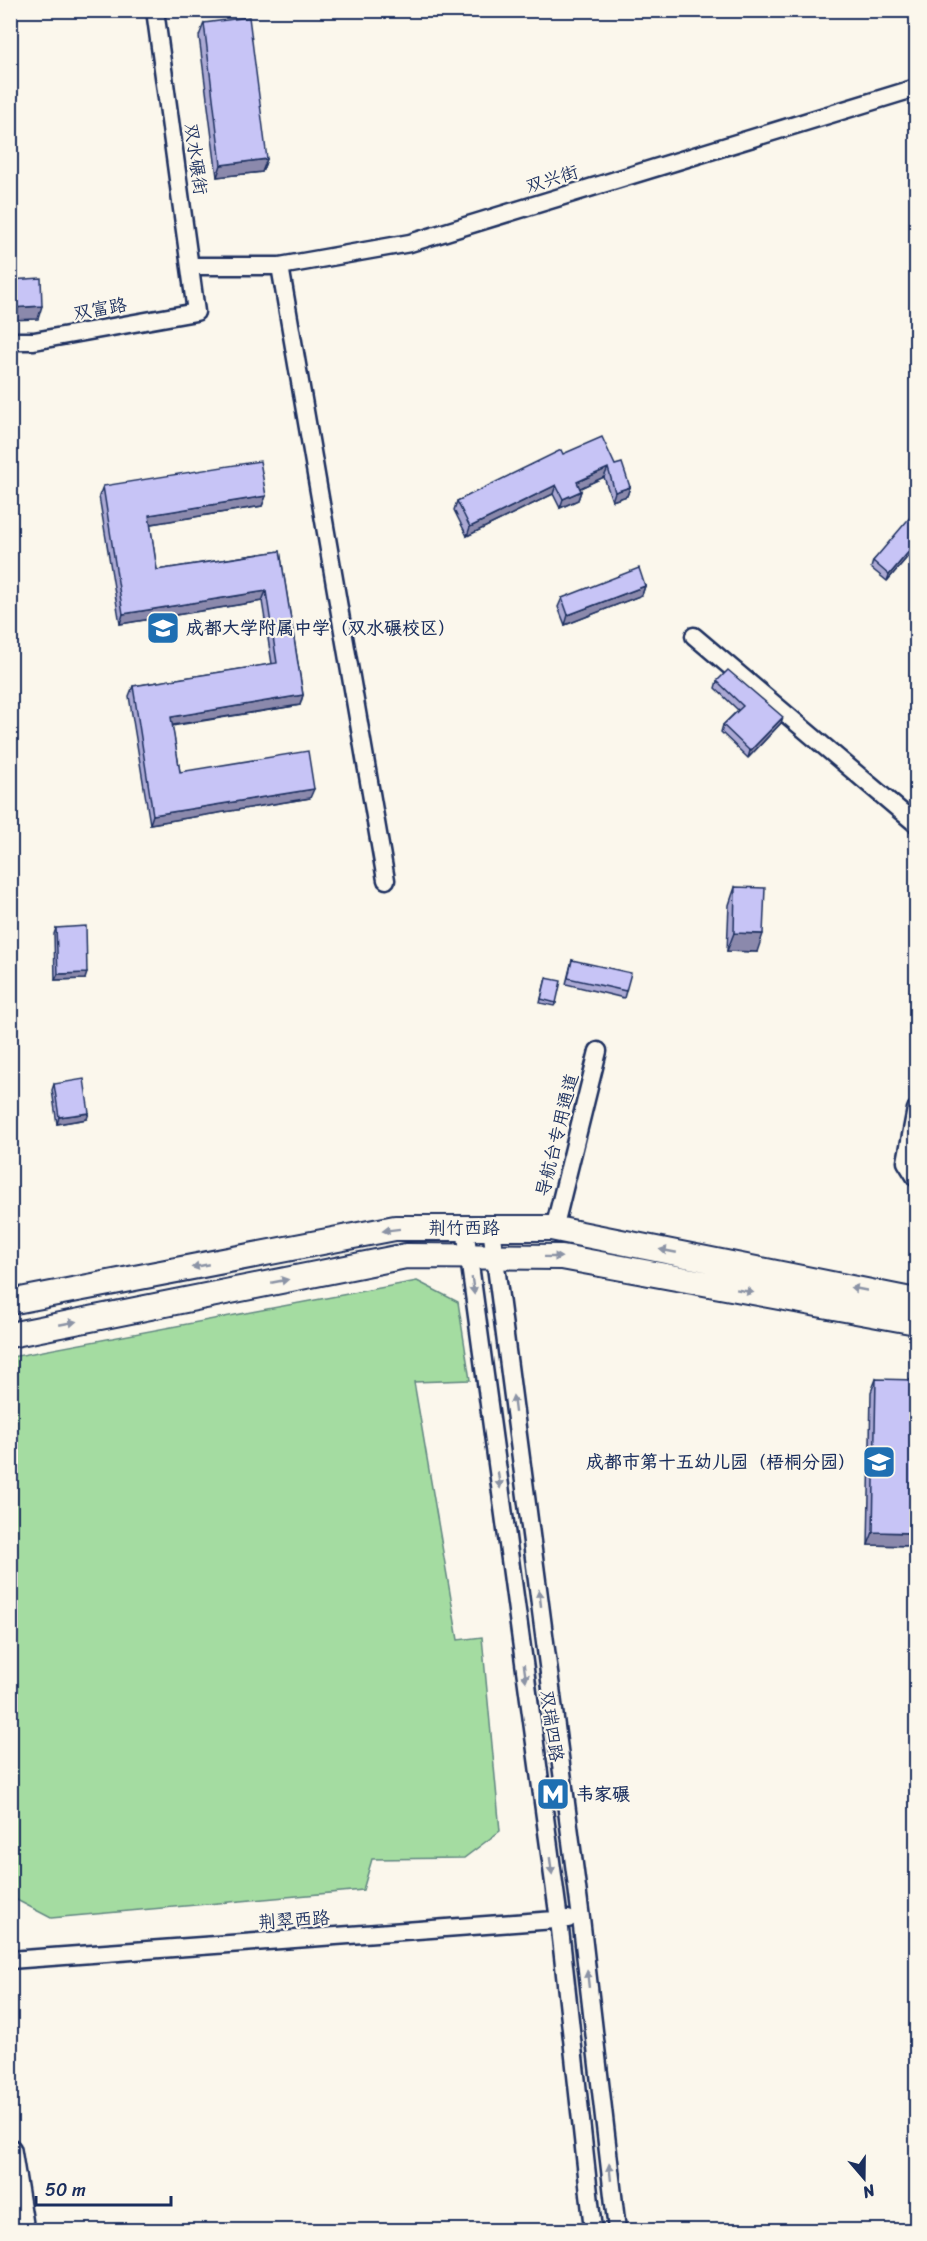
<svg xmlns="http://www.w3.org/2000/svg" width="927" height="2241" viewBox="0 0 927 2241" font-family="Sriracha,'LXGW WenKai TC',sans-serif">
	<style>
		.green { fill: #a4dca1; stroke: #608680; stroke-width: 1.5 }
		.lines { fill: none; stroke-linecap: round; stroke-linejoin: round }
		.minor-casing { stroke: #1b2f5e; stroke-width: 21 }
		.tertiary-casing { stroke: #1b2f5e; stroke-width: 26 }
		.secondary-casing { stroke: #1b2f5e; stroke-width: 28 }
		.minor { stroke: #fbf7ec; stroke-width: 16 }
		.tertiary { stroke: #fbf7ec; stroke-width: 21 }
		.secondary { stroke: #fbf7ec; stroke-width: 24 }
		.wall { fill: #aba9d4; stroke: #1b2f5e; stroke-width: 1.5 }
		.shaded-wall { fill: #8b89ac; stroke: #1b2f5e; stroke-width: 1.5 }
		.building { fill: #c7c4f6; stroke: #1b2f5e; stroke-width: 1.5 }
		.oneway { fill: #8b93a5 }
		.labels { text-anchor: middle; stroke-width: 4.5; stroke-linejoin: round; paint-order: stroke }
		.street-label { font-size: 18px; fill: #1b2f5e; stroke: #fbf7ec }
		.poi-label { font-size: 18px; font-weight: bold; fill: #1b2f5e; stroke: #fbf7ec; text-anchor: start }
	</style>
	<rect width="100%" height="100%" fill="#fbf7ec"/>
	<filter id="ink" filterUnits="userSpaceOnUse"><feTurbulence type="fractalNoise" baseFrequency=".0167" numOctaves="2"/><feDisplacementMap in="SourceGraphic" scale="12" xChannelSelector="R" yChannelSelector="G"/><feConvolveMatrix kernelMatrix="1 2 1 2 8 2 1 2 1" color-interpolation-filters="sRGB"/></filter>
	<g filter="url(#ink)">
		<!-- green -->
		<path class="green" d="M417,1281L458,1302L470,1380L414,1382L458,1640L482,1637L500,1831L464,1858L372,1859L363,1890L51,1918L11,1897V1357Z"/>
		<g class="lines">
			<!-- minor casing -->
			<g class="minor-casing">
				<path id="minor" d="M191,266H280L410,243L916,88
					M280,266L386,880
					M10,341H34L196,312L155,10
					M694,636L916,824
					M916,1109L906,1162L916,1178
					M465,1228L559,1920L593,2230
					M491,1228L581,1918L617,2230
					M554,1229L598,1051
					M10,1960L568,1919"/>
			</g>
			<!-- tertiary casing -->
			<g class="tertiary-casing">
				<path id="tertiary" d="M10,2150L23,2230"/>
			</g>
			<!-- secondary casing -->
			<g class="secondary-casing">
				<path id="secondary" d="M10,1302L395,1228H551L916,1301
					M10,1335L406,1256L562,1257L916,1322"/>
			</g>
			<!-- minor -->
			<use href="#minor" class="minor"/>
			<!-- tertiary -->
			<use href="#tertiary" class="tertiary"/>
			<!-- secondary -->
			<use href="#secondary" class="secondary"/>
		</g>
		<!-- wall -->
		<path class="wall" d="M204,23L267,159L262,172L217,177L199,36Z
			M563,454L615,465L630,487L627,496L612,501L604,477L580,488L581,491L578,500L560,508L553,494L467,536L454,510L457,501Z
			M103,486L266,496L262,506L150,524L157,570L280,551L303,695L300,705L172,726L180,772L310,798L150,824L129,696L133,686L272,664L262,601L120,624L99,496Z
			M916,518V547L887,581L871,568L873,561Z
			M645,586L642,595L565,625L558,607L562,598Z
			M717,681L781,723L748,758L721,732L723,725L738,710L715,688Z
			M735,887L757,952L727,951L729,905Z
			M56,928L85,979L55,980L54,934Z
			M572,960L626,991L624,998L566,984Z
			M546,978L556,1003L554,1006L540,1003Z
			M54,1084L87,1119L57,1124L52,1090Z
			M876,1379L916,1546L868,1545L871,1392Z"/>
		<!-- shaded-wall -->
		<path class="shaded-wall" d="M267,159L262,172L217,177L221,165Z
			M42,306L38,319L10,320V308Z
			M608,468L604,477L574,491L577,482Z
			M556,485L553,494L467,536L470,527Z
			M630,487L627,496L612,501L615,492Z
			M581,491L578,500L560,508L563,499Z
			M266,496L262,506L145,525L149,515Z
			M916,543V547L887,581L889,575Z
			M645,586L642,595L565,625L568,615Z
			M266,591L262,601L120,624L123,614Z
			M303,695L300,705L167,726L171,717Z
			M783,717L781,723L748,758L750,751Z
			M314,789L310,798L150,824L153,815Z
			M734,933L763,934L757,952L727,951Z
			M87,973L85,979L55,980L58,974Z
			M89,1113L87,1119L57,1124L59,1117Z
			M873,1532L916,1533V1546L868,1545Z"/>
		<!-- building -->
		<path class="building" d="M249,17L267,159L221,165L204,23Z
			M41,278L42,306L10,308V280Z
			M602,437L615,465L622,463L630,487L615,492L608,468L577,482L581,491L563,499L556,485L470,527L457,501L561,450L563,454Z
			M260,461L266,496L149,515L157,570L280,551L303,695L171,717L180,772L308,751L314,789L153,815L133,686L277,663L266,591L123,614L103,486Z
			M912,515L916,518V543L889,575L873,561Z
			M639,568L645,586L568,615L562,598Z
			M728,670L783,717L750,751L723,725L743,706L717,681Z
			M735,887L765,888L763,934L734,933Z
			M86,926L87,973L58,974L56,928Z
			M572,960L631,973L626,991L568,978Z
			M546,978L561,981L556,1003L541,999Z
			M84,1079L89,1113L59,1117L54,1084Z
			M876,1379L916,1380V1533L873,1532Z"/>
		<!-- one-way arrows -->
		<defs><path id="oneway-solid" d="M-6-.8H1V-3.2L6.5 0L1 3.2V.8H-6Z" transform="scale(1.5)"/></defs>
		<g class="oneway">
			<use href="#oneway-solid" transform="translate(391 1230) rotate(173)"/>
			<use href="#oneway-solid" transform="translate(668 1251) rotate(-169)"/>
			<use href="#oneway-solid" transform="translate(553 1257) rotate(1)"/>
			<use href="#oneway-solid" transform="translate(200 1266) rotate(169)"/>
			<use href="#oneway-solid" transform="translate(280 1281) rotate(-11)"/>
			<use href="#oneway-solid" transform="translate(473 1286) rotate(82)"/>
			<use href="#oneway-solid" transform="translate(859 1289) rotate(-169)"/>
			<use href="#oneway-solid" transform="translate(745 1291) rotate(10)"/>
			<use href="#oneway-solid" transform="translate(68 1323) rotate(-11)"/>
			<use href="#oneway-solid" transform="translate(514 1404) rotate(-97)"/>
			<use href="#oneway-solid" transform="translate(499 1480) rotate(82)"/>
			<use href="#oneway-solid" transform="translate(540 1598) rotate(-97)"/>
			<use href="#oneway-solid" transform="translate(525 1673) rotate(82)"/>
			<use href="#oneway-solid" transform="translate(551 1866) rotate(82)"/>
			<use href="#oneway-solid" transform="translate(588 1979) rotate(-96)"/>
			<use href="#oneway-solid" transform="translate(610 2172) rotate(-96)"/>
		</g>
	</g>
	<!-- icons -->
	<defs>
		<g id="school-square" transform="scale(1.725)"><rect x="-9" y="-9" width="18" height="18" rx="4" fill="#1f6fb2" stroke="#fbf7ec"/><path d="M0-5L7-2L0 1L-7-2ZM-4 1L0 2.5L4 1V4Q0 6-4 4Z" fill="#fff"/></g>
		<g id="metro-square" transform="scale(1.725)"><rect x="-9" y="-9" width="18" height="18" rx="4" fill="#1f6fb2" stroke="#fbf7ec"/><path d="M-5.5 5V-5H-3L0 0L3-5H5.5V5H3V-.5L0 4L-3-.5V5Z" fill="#fff"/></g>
	</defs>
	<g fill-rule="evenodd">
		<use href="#school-square" x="163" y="628"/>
		<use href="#school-square" x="879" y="1462"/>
		<use href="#metro-square" x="553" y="1794"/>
	</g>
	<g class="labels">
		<!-- street labels -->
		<g class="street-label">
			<text transform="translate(196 159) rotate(82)" y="6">双水碾街</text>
			<text transform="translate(552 179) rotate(-17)" y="6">双兴街</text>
			<text transform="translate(100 309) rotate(-10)" y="6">双富路</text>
			<text transform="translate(557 1135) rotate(-76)" y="6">导航台专用通道</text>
			<text x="464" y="1234">荆竹西路</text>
			<text transform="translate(552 1726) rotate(82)" y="6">双瑞四路</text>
			<text transform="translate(294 1920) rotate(-4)" y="6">荆翠西路</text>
		</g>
		<!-- poi labels -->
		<g class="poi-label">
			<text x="186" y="634">成都大学附属中学（双水碾校区）</text>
			<text x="856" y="1468" text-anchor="end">成都市第十五幼儿园（梧桐分园）</text>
			<text x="576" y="1800">韦家碾</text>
		</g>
	</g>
	<!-- margin -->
	<rect width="927" height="2241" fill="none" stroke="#fbf7ec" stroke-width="36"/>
	<rect x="18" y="18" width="891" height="2205" fill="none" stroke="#1b2f5e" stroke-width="2" filter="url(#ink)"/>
	<!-- north arrow -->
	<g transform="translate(864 2178) rotate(160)" stroke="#fbf7ec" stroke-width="4.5" paint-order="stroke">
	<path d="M0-4.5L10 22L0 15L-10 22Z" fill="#1b2f5e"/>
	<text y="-9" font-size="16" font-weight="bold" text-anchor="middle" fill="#1b2f5e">N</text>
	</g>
	<!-- scale -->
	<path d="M36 2196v9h135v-9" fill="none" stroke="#1b2f5e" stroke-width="3"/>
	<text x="45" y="2196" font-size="18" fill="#1b2f5e" stroke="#fbf7ec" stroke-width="4.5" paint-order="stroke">50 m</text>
</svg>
